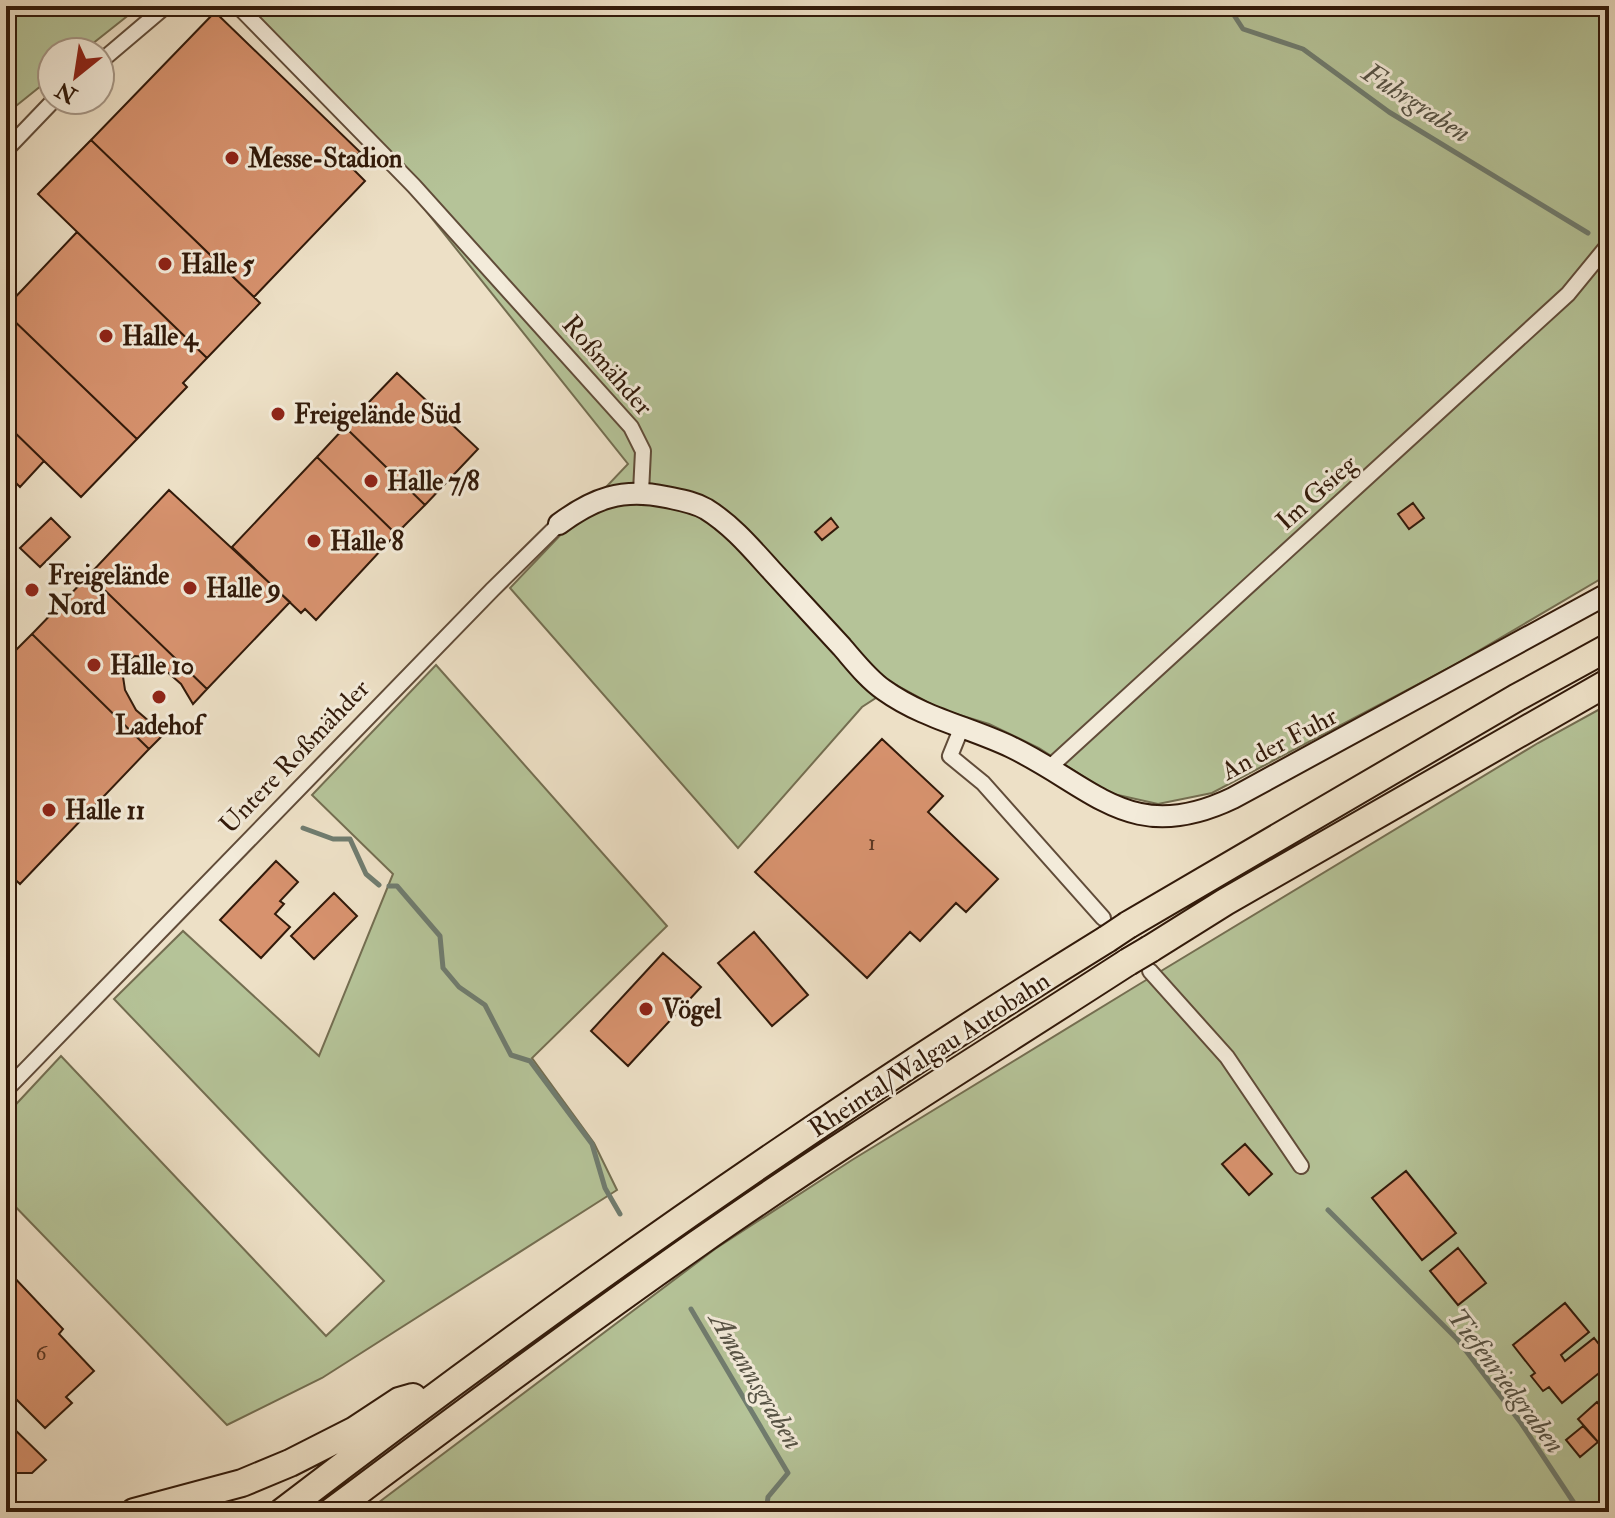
<svg xmlns="http://www.w3.org/2000/svg" width="1615" height="1518" viewBox="0 0 1615 1518" font-family="'IM FELL Double Pica',serif">
	<style>
		.green { fill: #b5c398; stroke: #746e51; stroke-width: 2 }
		.lines { fill: none; stroke-linecap: round; stroke-linejoin: round }
		.stream { stroke: #707c6f; stroke-width: 5 }
		.building { fill: #d7926e; stroke: #321a0a; stroke-width: 2 }
		.minor-casing { stroke: #614c39; stroke-width: 18 }
		.secondary-casing { stroke: #321a0a; stroke-width: 24 }
		.motorway-casing { stroke: #321a0a; stroke-width: 30 }
		.minor { stroke: #f3ebda; stroke-width: 14 }
		.secondary { stroke: #f3ebda; stroke-width: 20 }
		.motorway { stroke: #ede0c6; stroke-width: 26 }
		.motorway-bridge-casing { stroke: #321a0a; stroke-width: 30; stroke-linecap: butt }
		.motorway-bridge { stroke: #ede0c6; stroke-width: 26 }
		.poi-dot { fill: #8f2418; stroke: #f3ebda; stroke-width: 3 }
		.labels { text-anchor: middle; stroke-width: 6; stroke-linejoin: round; paint-order: stroke }
		.number-label { font-size: 22px; fill: #5b3823 }
		.poi-label { font-size: 26px; font-weight: bold; fill: #321a0a; stroke: #f3ebda; text-anchor: start }
		.street-label { font-size: 26px; fill: #321a0a; stroke: #f3ebda }
		.water-label { font-size: 28px; font-style: italic; fill: #565345; stroke: #f3ebda }
	</style>
	<rect width="100%" height="100%" fill="#ede0c6"/>
	<filter id="stains"><feTurbulence type="fractalNoise" baseFrequency=".0025" numOctaves="4"/><feColorMatrix values="0 0 0 0 .2 0 0 0 0 .09 0 0 0 0 .02 0 0 0 .5 -.17"/></filter>
	<radialGradient id="worn" r=".72"><stop offset=".6" stop-color="#630" stop-opacity="0"/><stop offset="1" stop-color="#630" stop-opacity=".3"/></radialGradient>
	<!-- green -->
	<path class="green" d="M6,6H140L82,52H52V77L6,114Z
		M244,6H1609V574L1451,667L1212,793L1158,804L1109,793L1039,748L989,724L940,709L896,685L862,707L738,848L510,588L628,464L418,201Z
		M436,665L667,926L532,1058L594,1143L617,1190L322,1378L227,1425L6,1197V1115L61,1056L326,1336L384,1281L114,999L183,931L319,1056L393,874L312,795Z
		M1609,704V1512H366L715,1249L852,1160L1133,988L1538,743Z"/>
	<g class="lines">
		<!-- stream -->
		<path class="stream" d="M1228,6L1243,29L1303,49L1389,112L1588,233
			M303,828L333,839H350L366,874L379,885
			M389,886H397L440,936L443,968L459,987L485,1005L511,1055L530,1061L592,1144L605,1188L620,1214
			M1328,1210L1457,1339L1521,1423L1580,1512
			M691,1309L788,1473L768,1497L766,1512"/>
	</g>
	<!-- building -->
	<path class="building" d="M215,12L360,152L348,164L365,181L254,297L91,140Z
		M91,140L260,303L207,358L38,194Z
		M77,232L207,358L183,383L187,387L137,439L6,313V307Z
		M6,313L137,439L81,497L6,424Z
		M397,373L478,449L425,505L345,427Z
		M6,424L44,461L20,487L6,473Z
		M345,427L425,505L396,534L317,457Z
		M317,457L396,534L316,620L305,609L301,613L232,547Z
		M169,490L290,602L207,689L89,575Z
		M1413,503L1424,518L1409,529L1398,514Z
		M51,518L70,537L40,567L20,548Z
		M831,518L838,527L822,540L815,532Z
		M89,575L207,689L193,704L181,684L156,662L145,657L135,656L126,661L122,670L125,690L136,710L164,734L149,749L32,634Z
		M32,634L149,749L20,884L6,871V660Z
		M882,739L943,796L928,812L998,879L966,912L956,903L920,941L910,932L867,978L755,872Z
		M276,861L298,882L280,901L284,904L275,914L290,927L261,958L220,920Z
		M334,893L357,916L314,959L291,936Z
		M754,932L808,995L772,1026L718,963Z
		M663,953L701,987L628,1066L591,1031Z
		M1245,1144L1272,1174L1249,1195L1222,1164Z
		M1406,1171L1456,1233L1422,1260L1372,1198Z
		M1458,1248L1486,1283L1458,1305L1430,1271Z
		M10,1273L63,1329L59,1334L94,1371L66,1397L72,1403L45,1428L6,1389V1277Z
		M1565,1303L1589,1332L1561,1355L1565,1361L1594,1338L1609,1357V1365L1562,1403L1549,1387L1543,1391L1531,1376L1535,1373L1513,1345Z
		M1597,1402L1609,1416V1433L1598,1442L1578,1419Z
		M6,1421L46,1460L32,1473H6Z
		M1583,1426L1598,1442L1580,1457L1566,1440Z"/>
	<g class="lines">
		<!-- minor casing -->
		<g class="minor-casing">
			<path id="minor" d="M238,6L414,186L631,427L643,451L641,492
				M100,62L166,6
				M6,150L54,100
				M961,729L950,756L983,783L1103,918
				M1049,768L1568,294L1609,244
				M1150,971L1227,1057L1301,1166
				M6,1090L492,590L559,524"/>
		</g>
		<!-- secondary casing -->
		<g class="secondary-casing">
			<path id="secondary" d="M559,524C594,498 622,488 666,497C680,500 694,502 706,509C732,525 752,549 772,571C795,596 819,622 842,647C855,662 868,679 884,690C923,718 969,727 1011,747C1094,787 1131,847 1233,798L1609,593"/>
		</g>
		<!-- motorway casing -->
		<g class="motorway-casing">
			<path id="motorway" d="M1128,925L1516,698L1609,647
				M1150,949L1225,902L1609,682
				M134,1512L242,1483L290,1463L355,1430L399,1401L413,1397
				M282,1512C548,1308 822,1115 1107,939
				M331,1512C452,1421 573,1331 697,1244C838,1145 984,1055 1128,962"/>
		</g>
		<!-- minor -->
		<use href="#minor" class="minor"/>
		<!-- secondary -->
		<use href="#secondary" class="secondary"/>
		<!-- motorway -->
		<use href="#motorway" class="motorway"/>
		<!-- motorway-bridge casing -->
		<g class="motorway-bridge-casing">
			<path id="motorway-bridge" d="M1107,939L1128,925
				M1128,962L1150,949"/>
		</g>
		<!-- motorway-bridge -->
		<use href="#motorway-bridge" class="motorway-bridge"/>
	</g>
	<!-- markers -->
	<g class="poi-dot">
		<circle cx="232" cy="158" r="8"/>
		<circle cx="165" cy="264" r="8"/>
		<circle cx="106" cy="336" r="8"/>
		<circle cx="278" cy="414" r="8"/>
		<circle cx="371" cy="481" r="8"/>
		<circle cx="314" cy="541" r="8"/>
		<circle cx="190" cy="588" r="8"/>
		<circle cx="32" cy="590" r="8"/>
		<circle cx="94" cy="665" r="8"/>
		<circle cx="159" cy="697" r="8"/>
		<circle cx="49" cy="810" r="8"/>
		<circle cx="646" cy="1009" r="8"/>
	</g>
	<g class="labels">
		<!-- number labels -->
		<g class="number-label">
			<text x="872" y="850">1</text>
			<text x="41" y="1360">6</text>
		</g>
		<!-- poi labels -->
		<g class="poi-label">
			<text x="248" y="167">Messe-Stadion</text>
			<text x="181" y="273">Halle 5</text>
			<text x="122" y="345">Halle 4</text>
			<text x="294" y="423">Freigelände Süd</text>
			<text x="387" y="490">Halle 7/8</text>
			<text x="330" y="550">Halle 8</text>
			<text x="48" y="584">Freigelände<tspan x="48" dy="30">Nord</tspan></text>
			<text x="206" y="597">Halle 9</text>
			<text x="110" y="674">Halle 10</text>
			<text x="159" y="734" text-anchor="middle">Ladehof</text>
			<text x="65" y="819">Halle 11</text>
			<text x="662" y="1018">Vögel</text>
		</g>
		<!-- street labels -->
		<g class="street-label">
			<text transform="translate(608 365) rotate(49)" y="9">Roßmähder</text>
			<text transform="translate(1316 492) rotate(-42)" y="9">Im Gsieg</text>
			<text transform="translate(1279 743) rotate(-28)" y="9">An der Fuhr</text>
			<text transform="translate(294 756) rotate(-46)" y="9">Untere Roßmähder</text>
			<text transform="translate(929 1054) rotate(-33)" y="9">Rheintal/Walgau Autobahn</text>
		</g>
		<!-- water labels -->
		<g class="water-label">
			<text transform="translate(1417 102) rotate(33)" y="10">Fuhrgraben</text>
			<text transform="translate(757 1380) rotate(59)" y="10">Amannsgraben</text>
			<text transform="translate(1507 1380) rotate(53)" y="10">Tiefenriedgraben</text>
		</g>
	</g>
	<!-- margin -->
	<rect width="1615" height="1518" fill="none" stroke="#ede0c6" stroke-width="32"/>
	<rect x="8" y="8" width="1599" height="1502" fill="none" stroke="#321a0a" stroke-width="4"/>
	<rect x="16" y="16" width="1583" height="1486" fill="none" stroke="#321a0a" stroke-width="2"/>
	<!-- north arrow -->
	<g transform="translate(76 76) rotate(210)"><circle r="38" fill="#f3ebda" stroke="#a69787" stroke-width="2"/>
	<path d="M0-6L14 30L0 20L-14 30Z" fill="#8f2418"/>
	<text y="-12" font-size="22" font-weight="bold" text-anchor="middle" fill="#321a0a">N</text>
	</g>
	<rect width="100%" height="100%" filter="url(#stains)"/>
	<rect width="100%" height="100%" fill="url(#worn)"/>
</svg>
